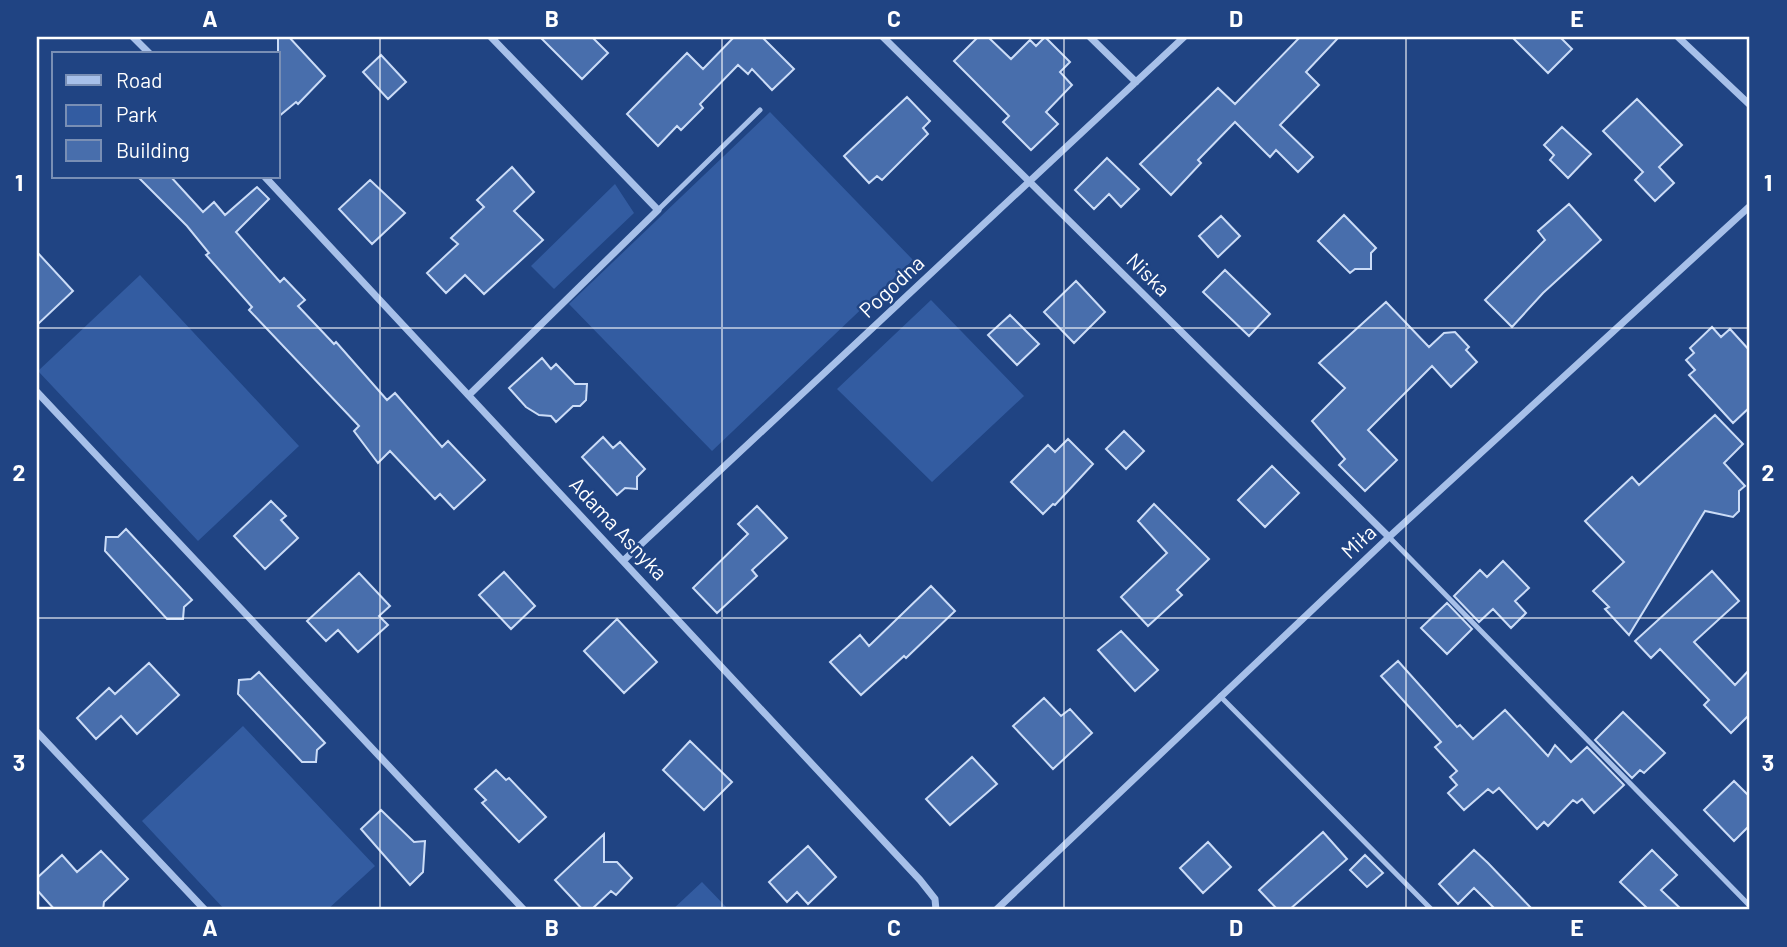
<svg xmlns="http://www.w3.org/2000/svg" width="1787" height="947" viewBox="0 0 1787 947" font-family="Barlow,sans-serif">
	<style>
		.green { fill: #335ca1 }
		.building { fill: #486eac; stroke: #cbdcf7; stroke-width: 2 }
		.lines { fill: none; stroke-linecap: round; stroke-linejoin: round }
		.lane { stroke: #a7c0e9; stroke-width: 5 }
		.street { stroke: #a7c0e9; stroke-width: 7 }
		.grid { fill: none; stroke: #fff; stroke-width: 2; stroke-opacity: 0.55 }
		.labels { text-anchor: middle; stroke-width: 5; stroke-linejoin: round; paint-order: stroke }
		.street-label { font-size: 21px; fill: #fff; stroke: #204483 }
		.neatline { fill: none; stroke: #fff; stroke-width: 2.5 }
		.grid-label { font-size: 23px; text-anchor: middle; font-weight: bold; fill: #fff }
	</style>
	<rect width="100%" height="100%" fill="#204483"/>
	<!-- green -->
	<path class="green" d="M770,112L913,260L712,451L569,304Z
		M615,184L634,213L554,289L531,266Z
		M140,275L299,446L198,541L38,371Z
		M931,300L1024,396L932,482L837,389Z
		M243,726L375,866L327,910H225L142,821Z
		M702,882L729,910H672Z"/>
	<!-- building -->
	<path class="building" d="M278,37H289L325,76L298,104L296,102L278,117Z
		M540,37H592L608,53L582,79Z
		M734,37H762L794,69L772,90L752,69L748,74L738,65L700,104L703,108L681,130L677,126L658,146L627,114L687,53L703,69Z
		M978,37H988L1011,59L1030,40L1036,46L1045,37L1070,62L1060,72L1072,85L1046,112L1058,124L1031,150L1003,122L1009,116L954,61Z
		M1300,37H1339L1306,72L1319,85L1280,125L1313,157L1298,172L1276,150L1270,157L1235,122L1198,160L1201,163L1171,195L1140,164L1218,88L1235,104Z
		M1512,37H1560L1572,49L1548,73Z
		M381,55L406,82L388,99L363,72Z
		M907,97L930,121L923,128L928,134L882,180L877,176L869,183L844,156Z
		M1637,99L1682,145L1659,167L1674,183L1655,201L1635,180L1643,172L1603,131Z
		M1562,127L1591,154L1568,178L1550,160L1554,155L1544,145Z
		M1107,158L1139,189L1121,207L1109,194L1094,209L1075,190Z
		M512,167L534,192L514,211L543,240L484,294L465,275L446,293L427,273L458,244L451,238L484,207L477,200Z
		M138,177H171L203,212L214,202L225,215L257,187L269,199L236,232L280,282L284,278L305,300L298,306L334,344L336,342L387,400L395,393L442,447L448,441L485,480L454,509L440,494L435,499L390,451L378,463L354,431L359,426L249,310L252,307L206,255L209,253L187,226Z
		M370,180L405,213L372,244L339,209Z
		M1569,204L1601,240L1543,293L1512,327L1485,300L1545,240L1538,231Z
		M1344,215L1376,248L1371,253V269H1355L1350,273L1318,241Z
		M1221,216L1240,236L1218,257L1199,236Z
		M37,252L73,291L37,325Z
		M1225,270L1270,314L1249,336L1203,292Z
		M1076,281L1105,312L1074,343L1044,312Z
		M1386,302L1429,347L1444,333L1455,332L1469,347L1466,350L1477,362L1451,387L1432,366L1368,430L1397,460L1365,491L1339,465L1345,459L1312,421L1345,388L1319,363Z
		M1010,315L1039,344L1017,365L988,335Z
		M1712,327L1721,337L1730,329L1750,351V407L1733,423L1689,375L1695,370L1686,360L1694,353L1690,348Z
		M542,358L551,369L556,364L575,384H587L586,400L580,406H573L556,422L551,416L539,415L526,407L509,388Z
		M1715,415L1743,444L1724,463L1745,486L1739,491V511L1733,517L1705,511L1629,635L1605,609L1609,607L1593,591L1624,562L1585,521L1632,477L1639,485Z
		M1124,431L1144,451L1126,469L1106,449Z
		M603,437L613,448L620,442L645,469L637,477V489L625,488L617,495L582,457Z
		M1068,439L1093,464L1055,505L1053,504L1043,514L1011,482L1048,445L1055,452Z
		M1272,466L1299,493L1265,527L1238,500Z
		M271,501L286,516L281,520L298,538L265,569L234,536Z
		M1154,504L1209,559L1177,590L1182,595L1148,626L1121,597L1167,553L1138,521Z
		M757,506L787,538L752,570L757,576L717,613L693,588L748,534L738,524Z
		M126,529L192,600L184,607L183,619H167L105,551L106,537H118Z
		M1503,561L1529,588L1515,601L1526,613L1511,628L1493,609L1479,622L1454,596L1480,570L1487,577Z
		M1712,571L1739,601L1694,642L1735,685L1750,669V714L1731,733L1704,705L1709,700L1660,649L1651,658L1635,641Z
		M504,572L535,606L511,629L479,595Z
		M359,573L390,606L379,616L388,625L358,652L338,630L326,641L307,621Z
		M931,586L955,611L906,658L904,656L861,695L830,662L860,635L869,646Z
		M1447,603L1472,629L1447,654L1421,628Z
		M617,619L657,662L624,693L584,651Z
		M1121,631L1158,670L1135,691L1098,650Z
		M1398,661L1457,727L1460,725L1473,739L1505,710L1548,756L1555,745L1571,762L1587,747L1624,785L1594,813L1582,799L1577,803L1573,800L1548,826L1544,822L1537,829L1499,788L1493,793L1488,789L1464,810L1448,793L1457,785L1450,777L1457,771L1435,747L1441,742L1381,676Z
		M149,663L179,695L137,734L121,716L96,739L77,718L109,688L115,694Z
		M259,672L325,743L317,750L316,762H302L238,694L239,680L251,679Z
		M1044,698L1061,716L1070,709L1092,733L1053,769L1013,726Z
		M1623,712L1665,753L1644,773L1640,770L1632,778L1595,740Z
		M690,741L732,782L704,810L663,770Z
		M972,757L997,784L950,825L926,799Z
		M496,770L506,780L509,778L546,817L519,842L482,803L486,800L475,789Z
		M1734,781L1750,797V825L1734,841L1704,810Z
		M381,810L414,842L425,841L423,872L410,885L361,829Z
		M1323,832L1347,859L1289,910H1278L1259,890Z
		M604,834V862H617L632,878L616,895L611,891L591,910H583L555,880Z
		M1208,842L1231,867L1203,893L1180,868Z
		M808,846L836,877L808,904L797,892L787,902L769,882Z
		M1474,850L1488,863L1533,910H1496L1474,888L1458,904L1439,884Z
		M1652,850L1677,875L1661,890L1682,910H1649L1620,882Z
		M101,851L128,879L104,902L103,910H55L37,890V878L62,855L77,872Z
		M1365,855L1383,873L1367,887L1350,870Z"/>
	<g class="lines">
		<!-- lane -->
		<path class="lane" d="M658,210L760,110
			M1389,537L1750,906
			M1220,696L1432,910"/>
		<!-- street -->
		<path class="street" d="M133,37L150,54
			M883,37L1389,537
			M1090,37L1136,82
			M1678,37L1750,105
			M265,177L920,880L935,899L936,910
			M37,392L524,910
			M470,394L658,210L491,37
			M623,561L1184,37
			M37,732L205,910
			M996,910L1389,537L1750,206"/>
	</g>
	<!-- grid -->
	<path class="grid" d="M380,37V910M722,37V910M1064,37V910M1406,37V910M37,328H1750M37,618H1750"/>
	<g class="labels">
		<!-- street labels -->
		<g class="street-label">
			<text transform="translate(1148 275) rotate(45)" y="7">Niska</text>
			<text transform="translate(892 287) rotate(-43)" y="7">Pogodna</text>
			<text transform="translate(618 529) rotate(47)" y="7">Adama Asnyka</text>
			<text transform="translate(1359 542) rotate(-43)" y="7">Miła</text>
		</g>
	</g>
	<!-- border -->
	<rect width="1787" height="947" fill="none" stroke="#204483" stroke-width="77"/>
	<!-- legend -->
	<rect x="52" y="52" width="228" height="126" fill="#204483" stroke="#798fb5" stroke-width="2"/>
	<rect x="66" y="75" width="35" height="10" fill="#a7c0e9" stroke="#798fb5" stroke-width="2"/>
	<text x="116" y="88" font-size="21" fill="#ffffff">Road</text>
	<rect x="66" y="105" width="35" height="21" fill="#335ca1" stroke="#798fb5" stroke-width="2"/>
	<text x="116" y="122" font-size="21" fill="#ffffff">Park</text>
	<rect x="66" y="140" width="35" height="21" fill="#486eac" stroke="#798fb5" stroke-width="2"/>
	<text x="116" y="158" font-size="21" fill="#ffffff">Building</text>
	<rect x="38" y="38" width="1710" height="870" class="neatline"/>
	<g class="grid-label">
		<text x="210" y="27">A</text>
		<text x="552" y="27">B</text>
		<text x="894" y="27">C</text>
		<text x="1236" y="27">D</text>
		<text x="1577" y="27">E</text>
		<text x="19" y="191">1</text>
		<text x="1768" y="191">1</text>
		<text x="19" y="481">2</text>
		<text x="1768" y="481">2</text>
		<text x="19" y="771">3</text>
		<text x="1768" y="771">3</text>
		<text x="210" y="936">A</text>
		<text x="552" y="936">B</text>
		<text x="894" y="936">C</text>
		<text x="1236" y="936">D</text>
		<text x="1577" y="936">E</text>
	</g>
</svg>
